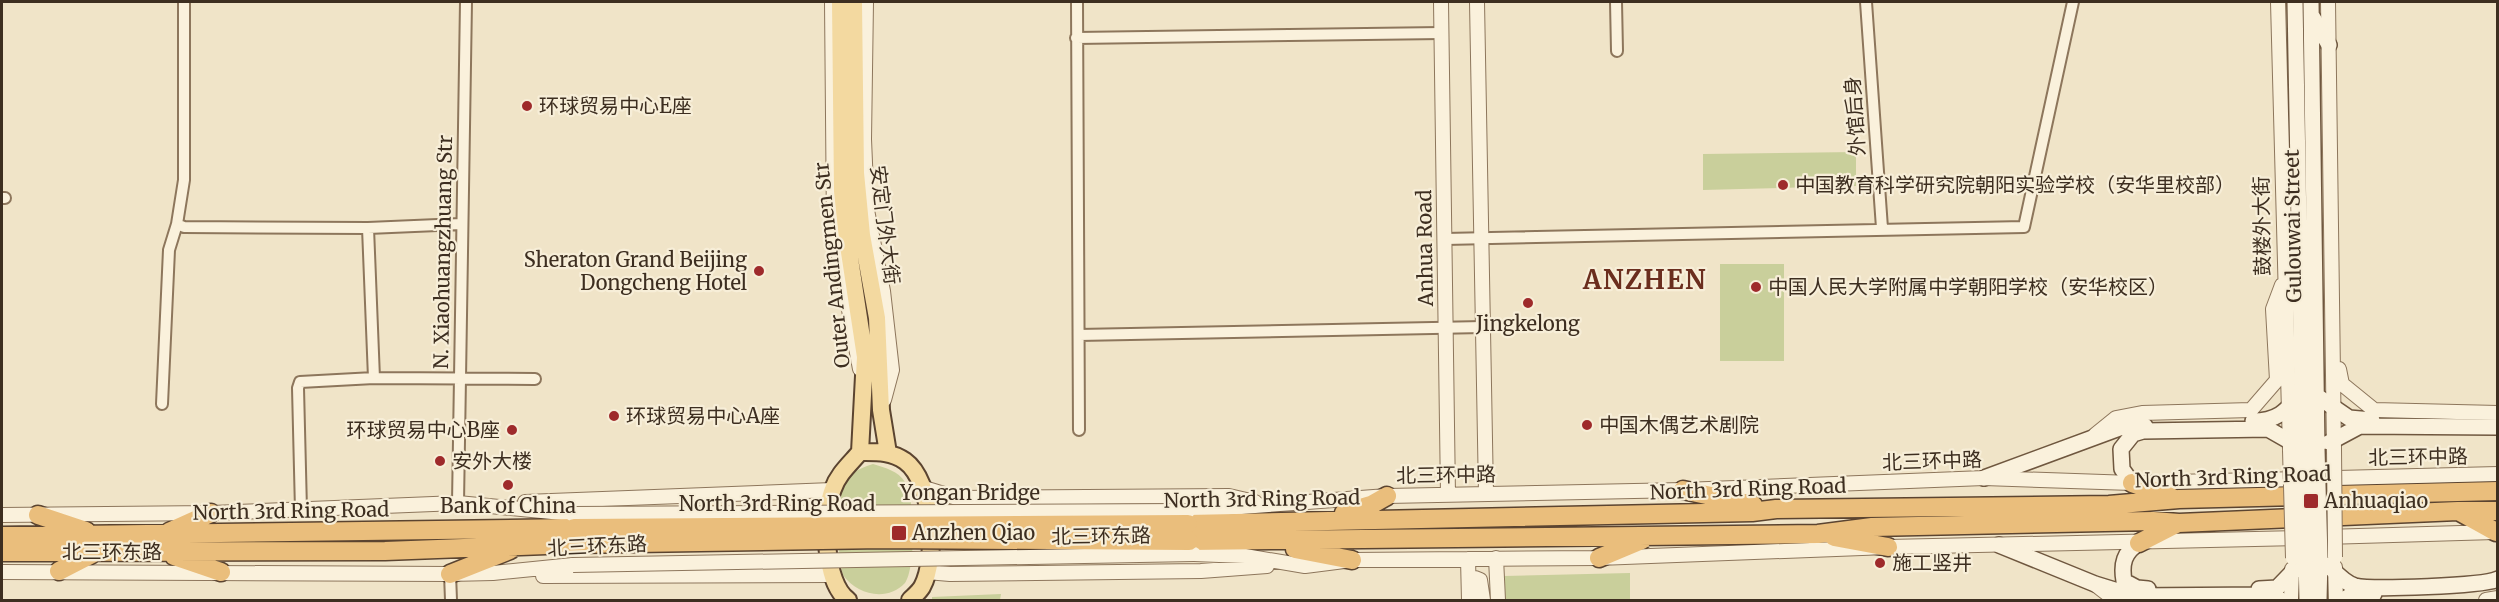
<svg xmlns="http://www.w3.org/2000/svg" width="2499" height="602" viewBox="0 0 2499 602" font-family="Merriweather,'Noto Sans SC',serif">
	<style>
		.green { fill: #c9cf9b }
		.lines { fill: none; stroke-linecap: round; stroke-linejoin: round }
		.minor-casing { stroke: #8d765c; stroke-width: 14 }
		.tertiary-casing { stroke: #8d765c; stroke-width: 16 }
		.secondary-casing { stroke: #6f573f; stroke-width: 18 }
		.primary-casing { stroke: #5b4430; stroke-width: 20 }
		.trunk-casing { stroke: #5b4430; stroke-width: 21 }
		.minor { stroke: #faf1dc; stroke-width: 10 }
		.tertiary { stroke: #faf1dc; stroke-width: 14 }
		.secondary { stroke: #faf1dc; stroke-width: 15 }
		.primary { stroke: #f3d9a0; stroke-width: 16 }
		.trunk { stroke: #eabe7c; stroke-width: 18 }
		.tertiary-bridge-casing { stroke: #8d765c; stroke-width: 16; stroke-linecap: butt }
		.secondary-bridge-casing { stroke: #6f573f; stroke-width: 18; stroke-linecap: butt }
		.trunk-bridge-casing { stroke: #5b4430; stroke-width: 21; stroke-linecap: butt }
		.tertiary-bridge { stroke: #faf1dc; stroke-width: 14 }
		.secondary-bridge { stroke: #faf1dc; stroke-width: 15 }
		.trunk-bridge { stroke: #eabe7c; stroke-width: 18 }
		.poi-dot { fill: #9e2a2b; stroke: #f7eed8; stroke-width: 2 }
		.labels { text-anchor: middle; stroke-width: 4.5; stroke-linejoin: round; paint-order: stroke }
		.poi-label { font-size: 20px; fill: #3d2e20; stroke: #f7eed8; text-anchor: start }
		.street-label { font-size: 20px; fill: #3d2e20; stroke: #f7eed8 }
		.district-label { font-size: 26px; font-weight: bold; letter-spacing: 1.5px; fill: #6b2e1e; stroke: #f7eed8 }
	</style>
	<rect width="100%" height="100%" fill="#f0e4c8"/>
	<!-- green -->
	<path class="green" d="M1856,152V186L1703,190V154Z
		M1720,264H1784V361H1720Z
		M873,464C886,468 898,471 905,482C915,497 916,568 905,583C887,602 857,595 843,575C839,561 839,546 838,532C836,496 834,476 873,464Z
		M1630,573V600H1505L1504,576Z
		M1001,594L1000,600H932V597Z"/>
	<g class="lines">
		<!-- minor casing -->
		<g class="minor-casing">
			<path id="minor" d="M1077,2L1079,430
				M1616,2L1617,51
				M1866,2L1882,228
				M1076,38L1442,33
				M2,198H5
				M177,224L184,227L368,228L461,224
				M368,228L374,378
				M1445,239L2024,227L2073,2
				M1079,335L1483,327
				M162,404L169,250L177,224L184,180V2
				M458,503L466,2
				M301,510L298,388L300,382L374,378L535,379
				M450,574L451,600"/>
		</g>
		<!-- tertiary casing -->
		<g class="tertiary-casing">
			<path id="tertiary" d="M832,2L834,229L860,369
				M866,2L864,139L867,210L883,291L892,370L884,400
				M1441,2L1448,495
				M1477,2L1486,494
				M2278,2L2290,449
				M2328,2L2334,449
				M2339,369L2342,384L2374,410L2498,413
				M2095,435L2116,418L2142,413L2251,410L2277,380L2273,309L2282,285
				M924,488L957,498L1229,496L1255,502
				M525,502L832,490
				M1188,511L1387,496L1683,490L1984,478L2132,483L2498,474
				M2,515L211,513L458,503L572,514
				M2325,537L2495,532
				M1194,554L1245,556L1305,566L1352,560L1599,558L1888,547L2303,538
				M1496,558L1498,600
				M1468,559L1469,600
				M2335,567L2336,600
				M2,572L450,574L493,573L573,565
				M927,572L950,574L1201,571L1267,566
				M543,576L831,575
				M1469,584L1475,578L1480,580L1483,600
				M2097,586L2114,599L2132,600
				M2291,600L2292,569
				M2486,600L2498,598"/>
		</g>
		<!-- secondary casing -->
		<g class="secondary-casing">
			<path id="secondary" d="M2311,2L2317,449L2360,426L2498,427
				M2312,16L2329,45
				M2317,396L2349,418L2372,420
				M2253,421C2278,421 2286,411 2302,393
				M1984,478L2125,426H2145
				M2132,483L2122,469L2121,449L2133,434L2143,431L2268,429L2303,449L2295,2
				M2139,543C2124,552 2121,564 2124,581L2137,588L2148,589
				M1999,545L2095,584L2134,596L2265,595L2281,600
				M2306,558L2307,600
				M2320,558C2331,566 2341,582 2355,586C2372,590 2484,586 2498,579
				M2259,589L2277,588L2306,558
				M2319,600L2320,558
				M2343,600L2348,597L2374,594"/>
		</g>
		<!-- primary casing -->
		<g class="primary-casing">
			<path id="primary" d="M840,2L842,191L847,239L865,357L860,452
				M854,2L856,173L862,235L877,318L881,410L888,453
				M860,452C876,452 891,451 905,461C933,481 938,558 922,587C919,592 914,596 910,600
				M848,600C824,583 822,515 833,489C838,474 850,464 860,452"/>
		</g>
		<!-- trunk casing -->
		<g class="trunk-casing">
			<path id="trunk" d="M2132,483L2171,497
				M1683,490L1753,505
				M2460,512L2496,532
				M1344,513L1371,505L1387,496
				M38,515L86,531
				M1188,524L1752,512L1776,509L2109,505L2179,499L2498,491
				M169,532L211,513
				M2,536L574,528
				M1834,537L1888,547
				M1189,541L1818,534L1872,527L2153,521L2179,523L2458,511H2498
				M2139,543L2178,523
				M1295,549L1352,560
				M2,552L385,551L572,544
				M174,556L221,572
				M1599,558L1642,540
				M59,571L92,554
				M450,574L510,550"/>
		</g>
		<!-- minor -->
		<use href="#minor" class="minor"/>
		<!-- tertiary -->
		<use href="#tertiary" class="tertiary"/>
		<!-- secondary -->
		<use href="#secondary" class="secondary"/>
		<!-- primary -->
		<use href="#primary" class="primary"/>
		<!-- trunk -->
		<use href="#trunk" class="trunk"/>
		<!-- tertiary-bridge casing -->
		<g class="tertiary-bridge-casing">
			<path id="tertiary-bridge" d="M2334,449L2335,557
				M2290,450L2293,558
				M572,514L1188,511
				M573,565L1194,554"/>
		</g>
		<!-- secondary-bridge casing -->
		<g class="secondary-bridge-casing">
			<path id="secondary-bridge" d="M2303,449L2306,558
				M2317,449L2320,558"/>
		</g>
		<!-- trunk-bridge casing -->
		<g class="trunk-bridge-casing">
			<path id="trunk-bridge" d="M574,528L1188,524
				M572,544L882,539L1189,541"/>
		</g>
		<!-- tertiary-bridge -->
		<use href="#tertiary-bridge" class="tertiary-bridge"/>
		<!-- secondary-bridge -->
		<use href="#secondary-bridge" class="secondary-bridge"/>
		<!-- trunk-bridge -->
		<use href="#trunk-bridge" class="trunk-bridge"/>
	</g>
	<!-- markers -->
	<g class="poi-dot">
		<circle cx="527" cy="106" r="6"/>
		<circle cx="1783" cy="185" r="6"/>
		<circle cx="759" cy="271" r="6"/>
		<circle cx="1756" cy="287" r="6"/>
		<circle cx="1528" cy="303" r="6"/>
		<circle cx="614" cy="416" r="6"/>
		<circle cx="1587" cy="425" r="6"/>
		<circle cx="512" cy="430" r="6"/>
		<circle cx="440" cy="461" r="6"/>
		<circle cx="508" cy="485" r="6"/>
		<rect x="2303" y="493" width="16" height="16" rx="3"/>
		<rect x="891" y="525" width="16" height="16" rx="3"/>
		<circle cx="1880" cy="563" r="6"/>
	</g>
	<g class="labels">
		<!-- poi labels -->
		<g class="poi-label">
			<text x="539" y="113">环球贸易中心E座</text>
			<text x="1795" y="192">中国教育科学研究院朝阳实验学校（安华里校部）</text>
			<text x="747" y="267" text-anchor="end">Sheraton Grand Beijing<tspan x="747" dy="23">Dongcheng Hotel</tspan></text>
			<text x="1768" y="294">中国人民大学附属中学朝阳学校（安华校区）</text>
			<text x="1528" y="331" text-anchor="middle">Jingkelong</text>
			<text x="626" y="423">环球贸易中心A座</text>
			<text x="1599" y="432">中国木偶艺术剧院</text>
			<text x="500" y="437" text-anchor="end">环球贸易中心B座</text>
			<text x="452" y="468">安外大楼</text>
			<text x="2324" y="508">Anhuaqiao</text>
			<text x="508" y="513" text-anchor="middle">Bank of China</text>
			<text x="912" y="540">Anzhen Qiao</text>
			<text x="1892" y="570">施工竖井</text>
		</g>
		<!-- street labels -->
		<g class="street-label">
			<text transform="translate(1855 116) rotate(-94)" y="7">外馆后身</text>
			<text transform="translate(885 225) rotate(83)" y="7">安定门外大街</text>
			<text transform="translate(2262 226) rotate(-91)" y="7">鼓楼外大街</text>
			<text transform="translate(2293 226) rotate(-91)" y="7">Gulouwai Street</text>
			<text transform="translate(1425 248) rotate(-91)" y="7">Anhua Road</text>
			<text transform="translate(443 252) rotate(-89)" y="7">N. Xiaohuangzhuang Str</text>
			<text transform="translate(832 265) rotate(-96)" y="7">Outer Andingmen Str</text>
			<text transform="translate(2418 457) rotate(-1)" y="7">北三环中路</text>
			<text transform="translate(1932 461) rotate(-2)" y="7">北三环中路</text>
			<text transform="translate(1446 475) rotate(-1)" y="7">北三环中路</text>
			<text transform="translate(2233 477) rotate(-2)" y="7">North 3rd Ring Road</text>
			<text transform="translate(1748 489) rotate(-2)" y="7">North 3rd Ring Road</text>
			<text x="970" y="500">Yongan Bridge</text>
			<text transform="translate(1262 499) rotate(-1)" y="7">North 3rd Ring Road</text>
			<text x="777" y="511">North 3rd Ring Road</text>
			<text transform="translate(291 511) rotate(-1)" y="7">North 3rd Ring Road</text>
			<text transform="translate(1101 536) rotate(-1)" y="7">北三环东路</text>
			<text transform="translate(597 546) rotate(-3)" y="7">北三环东路</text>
			<text x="112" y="559">北三环东路</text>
		</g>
		<!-- district labels -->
		<g class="district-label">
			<text x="1645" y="289">ANZHEN</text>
		</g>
	</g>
	<!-- border -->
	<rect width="2499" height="602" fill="none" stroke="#3d2e20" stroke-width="6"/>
</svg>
